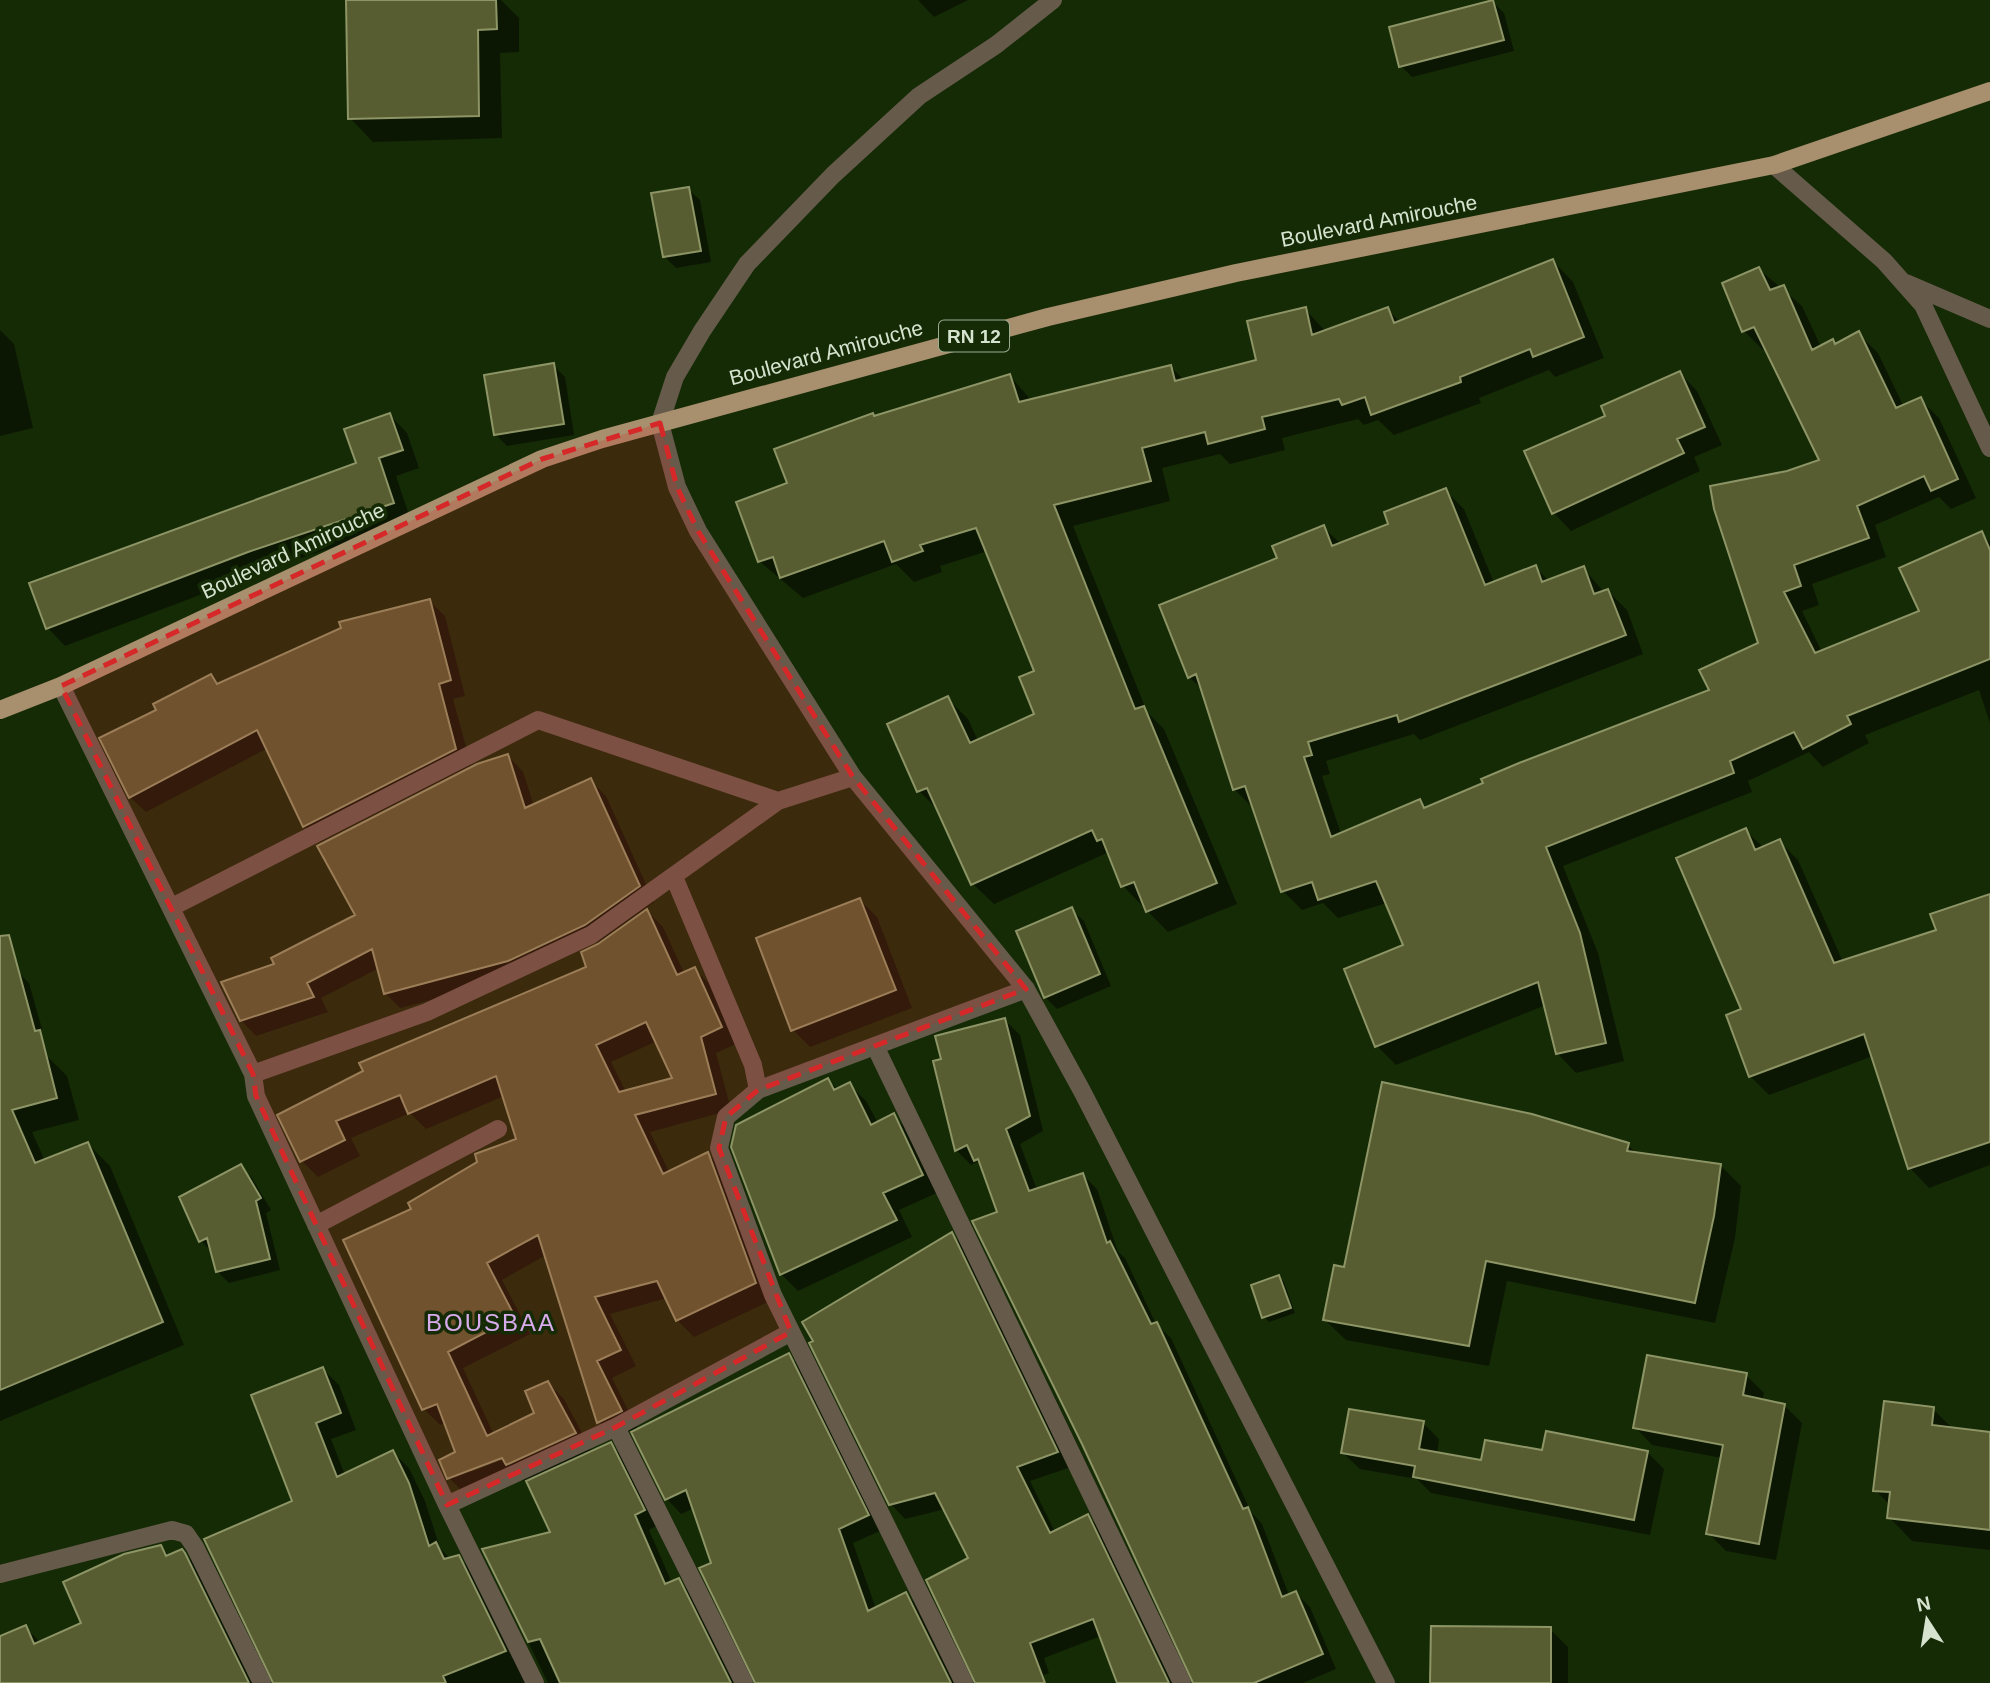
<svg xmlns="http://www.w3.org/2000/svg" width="1990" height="1683" viewBox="0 0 1990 1683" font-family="Helvetica,sans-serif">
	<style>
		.shadow { fill: #0007; fill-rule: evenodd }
		.building { fill: #575d30; stroke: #8d9465; stroke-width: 2; fill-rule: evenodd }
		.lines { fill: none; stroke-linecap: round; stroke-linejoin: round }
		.minor { stroke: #665a4a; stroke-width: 18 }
		.major { stroke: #a88f6d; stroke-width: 18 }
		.marked { fill: #d62828; fill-opacity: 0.2; stroke: #d62828; stroke-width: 5; stroke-dasharray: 14 9; stroke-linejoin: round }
		.labels { text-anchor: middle; stroke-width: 7; stroke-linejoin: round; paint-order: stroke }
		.shield { fill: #152b06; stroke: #9cac93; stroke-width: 2 }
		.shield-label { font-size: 19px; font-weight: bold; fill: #d6e4cf }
		.street-label { font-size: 21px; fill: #d6e4cf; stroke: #152b06 }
		.quarter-label { font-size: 24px; letter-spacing: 2px; fill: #d8acec; stroke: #152b06 }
	</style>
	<rect width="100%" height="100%" fill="#152b06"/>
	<!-- shadow -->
	<path class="shadow" d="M348,0H501L519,18V52L500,53L502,138L373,142L350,118Z
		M918,0H968L934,17Z
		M1493,2L1504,13L1514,51L1412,77L1401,66Z
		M688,189L700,200L711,262L676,268L665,257Z
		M1553,261L1573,282L1604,358L1555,377L1549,370L1479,398L1481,403L1394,435L1378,420L1364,425L1358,419L1282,438L1285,450L1230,464L1220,454L1162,468L1170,501L1073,526L1147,712L1164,729L1237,904L1168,932L1123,886L1109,852L994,904L973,884L940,812L919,791L889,725L947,698L968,719L978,741L1036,715V672L988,551L940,566L942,572L914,582L896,564L803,598L759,561L789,484L875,418L1010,376L1032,401L1171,367L1184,380L1258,361L1305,309L1326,332L1387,309L1400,322Z
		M1759,269L1802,306L1821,347L1833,341L1836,345L1859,334L1878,353L1904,407L1920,399L1939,418L1976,498L1951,509L1939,497L1875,525L1886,557L1812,584L1819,605L1802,611L1822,652L1921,612L1981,533L1990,542V723L1979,690L1865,735L1869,743L1823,767L1809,752L1748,781L1752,792L1563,866L1598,953L1624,1061L1576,1073L1557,1053L1546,1005L1396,1065L1377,1046L1405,946L1387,903L1338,918L1323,903L1302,910L1283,891L1253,808L1234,789L1203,690L1189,677L1279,559L1323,527L1341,544L1391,525L1445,490L1464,509L1494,583L1535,567L1549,581L1583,568L1604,592L1608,591L1627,610L1643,654L1420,740L1414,734L1326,761L1330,774L1322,776L1341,834L1420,801L1427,809L1711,691L1760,644L1787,473L1821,460L1766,348L1763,350L1744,331Z
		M0,330L14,344L33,428L0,436Z
		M553,365L565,377L574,435L507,446L495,434Z
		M1680,373L1697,391L1722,445L1694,457L1700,471L1571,531L1554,513L1608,417Z
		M390,415L407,433L419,468L396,476L411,521L266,570L65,646L48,628L32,584L358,464Z
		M429,601L445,616L465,696L453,699L471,765L320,842L304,826L268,748L146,812L130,797L158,711L211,676L220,685Z
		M508,756L523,772L534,806L590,780L606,796L654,902L601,940L524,976L400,1008L385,993L379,968L321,998L328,1012L256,1036L241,1020L277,965L357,916Z
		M1745,830L1764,848L1779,841L1798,860L1843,962L1938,931L1990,896V1165L1929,1188L1910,1168L1873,1056L1769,1095L1750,1076L1743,1010Z
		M860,900L877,917L912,1008L810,1047L793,1030Z
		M1072,910L1084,921L1111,986L1057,1009L1045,997Z
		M647,911L663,927L684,973L694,969L711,985L738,1043L716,1053L731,1110L650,1132L669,1172L708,1154L724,1170L772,1300L694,1337L677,1320L667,1298L610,1314L636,1366L612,1378L638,1430L788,1355L803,1369L882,1530L853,1543L876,1609L906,1594L921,1609L958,1683H757L694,1508L681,1514L667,1499L632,1430L615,1439L599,1422L546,1255L502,1280L530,1334L463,1368L494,1435L537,1414L548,1383L564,1399L592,1452L610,1444L625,1459L658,1525L649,1530L672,1583L678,1580L693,1595L737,1683H548L484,1550L553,1533L527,1479L523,1481L517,1474L465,1494L449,1478L457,1453L446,1423L440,1425L424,1409L414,1209L518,1140L504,1096L426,1129L410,1113L351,1138L360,1156L318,1177L302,1161L280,1115L588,968L599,946ZM657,1041L674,1079L626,1092L611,1062ZM509,1453L511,1456L471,1472V1468Z
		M17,971L29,983L42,1029L0,1040V976Z
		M1005,1020L1020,1035L1043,1131L1020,1144L1037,1190L1083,1175L1097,1189L1118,1252L1125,1258L1156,1324L1171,1338L1251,1512L1262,1524L1289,1595L1296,1593L1310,1607L1336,1669L1303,1683H1194V1678L974,1222L999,1213L983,1167L977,1162L971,1165L956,1150L935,1062L943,1060Z
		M45,1054L67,1076L79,1120L32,1132L45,1161L88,1144L110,1166L184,1345L0,1421V1073Z
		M828,1080L838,1090L850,1085L866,1101L878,1123L893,1116L910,1132L939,1192L899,1210L912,1237L798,1291L781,1274Z
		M1628,1145L1638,1155L1720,1165L1741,1186L1735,1238L1715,1323L1507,1281L1489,1366L1346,1340L1325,1320L1345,1269Z
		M240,1166L252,1178L271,1210L266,1213L280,1270L229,1283L217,1271L213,1253L201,1241Z
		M952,1234L966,1249L1071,1467L1030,1481L1055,1532L1088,1516L1102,1531L1176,1683H1113L1118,1681L1101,1636L1044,1658L1049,1673L1024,1683H979L971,1559L945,1509L905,1519L891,1504Z
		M1279,1277L1284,1282L1295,1313L1269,1322L1264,1317Z
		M323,1369L339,1385L356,1430L331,1439L345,1475L393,1452L409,1468L425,1501L440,1548L450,1559L458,1557L475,1573L529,1683H275L294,1502Z
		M1746,1375L1764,1393L1762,1401L1784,1405L1802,1423L1776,1560L1726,1551L1708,1533L1722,1458L1652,1445L1635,1427Z
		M1933,1409L1954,1430L1990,1434V1550L1912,1541L1889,1517L1890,1505L1875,1490Z
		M1423,1423L1439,1439L1437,1454L1482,1462L1544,1452H1647L1664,1469L1650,1535L1431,1493L1417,1479L1360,1469L1343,1453Z
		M160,1547L170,1556L182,1551L198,1567L256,1683H0V1638L25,1627L41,1643L84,1623Z
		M1550,1629L1568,1647V1683H1431Z"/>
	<!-- building -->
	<path class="building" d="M346,0H496L497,29L478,30L479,116L348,119Z
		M1493,0L1504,40L1399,67L1389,27Z
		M689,187L701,251L663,257L651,193Z
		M1553,259L1584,337L1533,357L1530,349L1460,377L1461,382L1371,415L1365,397L1342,405L1339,399L1262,417L1265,429L1208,444L1205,432L1142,448L1151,481L1054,505L1135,709L1144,706L1217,883L1146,912L1134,882L1121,887L1102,839L1097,841L1092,830L971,885L927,788L917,792L887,724L948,696L970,743L1034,714L1019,677L1034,671L976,528L920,545L923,551L892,562L884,541L780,578L773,557L758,562L736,502L787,483L774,449L873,413L874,416L1010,374L1019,402L1171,365L1175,381L1256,360L1247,321L1306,307L1312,335L1388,307L1394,323Z
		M1759,267L1770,290L1784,285L1812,350L1833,339L1835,344L1859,331L1896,408L1921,397L1958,479L1931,491L1924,476L1857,506L1869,538L1794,565L1801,586L1784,592L1815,653L1919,611L1899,568L1982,531L1990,550V659L1847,716L1851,724L1803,749L1794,732L1730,761L1734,773L1546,847L1580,933L1606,1043L1556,1054L1538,982L1375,1047L1344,969L1403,945L1376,881L1318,900L1312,882L1281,892L1245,786L1233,790L1196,674L1188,678L1159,605L1277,558L1272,546L1324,525L1332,546L1388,524L1384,512L1446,488L1485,585L1536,565L1542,582L1584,566L1594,594L1608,589L1626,635L1399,722L1397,715L1308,742L1312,755L1304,757L1331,837L1420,799L1424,808L1483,783L1481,779L1519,763L1709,690L1699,670L1758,643L1714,509L1710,486L1787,471L1819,460L1754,327L1742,332L1722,283Z
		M554,363L564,424L494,435L484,375Z
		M1680,371L1705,427L1677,439L1684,453L1552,514L1524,451L1605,416L1601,406Z
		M390,413L403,450L379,458L394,503L248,552L46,629L29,583L356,463L344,429Z
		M430,599L451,680L439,684L456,749L303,827L257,730L129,798L99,738L156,710L153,704L211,674L217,684L341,628L339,622Z
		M508,754L525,808L591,778L640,886L585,925L508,961L384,994L372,949L307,983L314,997L240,1021L221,982L274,964L271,958L355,915L317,846L477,764Z
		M1746,828L1755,850L1780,839L1834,963L1936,930L1930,914L1990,894V1142L1908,1169L1864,1034L1749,1077L1726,1015L1741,1009L1676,858Z
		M860,898L896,990L791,1031L756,938Z
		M1072,907L1100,974L1044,998L1016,931Z
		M647,909L677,975L695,967L722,1027L701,1037L716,1094L635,1115L663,1174L708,1152L756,1283L676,1321L657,1281L595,1297L621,1350L597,1361L622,1411L597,1423L538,1235L487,1263L515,1317L448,1352L487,1436L534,1413L525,1391L548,1381L576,1433L506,1465L502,1458L447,1479L439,1460L455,1452L437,1404L422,1410L343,1240L411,1209L408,1203L477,1162L475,1154L516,1139L496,1076L408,1114L400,1095L336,1121L345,1140L300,1162L277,1115L363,1071L359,1063L586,967L581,952L598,944ZM646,1022L672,1078L619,1092L596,1045Z
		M9,935L35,1031L40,1030L57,1098L12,1110L35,1163L88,1142L163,1322L0,1390V936Z
		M1005,1018L1030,1116L1006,1129L1029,1191L1083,1173L1107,1243L1110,1241L1151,1324L1157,1322L1243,1509L1248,1507L1282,1597L1296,1591L1323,1654L1254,1683H1193L1082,1444L972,1221L997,1212L978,1159L974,1161L967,1145L955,1151L933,1061L941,1059L935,1036Z
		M828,1078L834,1090L850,1082L871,1125L894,1113L923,1175L883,1193L897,1220L780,1275L731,1147L736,1125Z
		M1382,1082L1532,1114L1629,1143L1627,1151L1721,1164L1714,1216L1695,1303L1486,1261L1469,1346L1323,1320L1334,1265L1344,1267Z
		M241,1164L261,1198L256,1201L270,1259L216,1272L207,1238L199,1242L179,1197Z
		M952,1232L1058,1452L1017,1467L1050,1533L1088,1514L1169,1683H1117L1093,1619L1030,1643L1045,1683H975L926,1580L968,1558L935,1493L889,1505L809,1343L813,1341L802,1322Z
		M1279,1275L1291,1308L1262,1318L1251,1285Z
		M789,1353L869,1515L839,1529L868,1611L906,1592L951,1683H755L699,1568L711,1563L686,1490L665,1500L631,1432Z
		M1647,1355L1747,1373L1743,1395L1785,1404L1759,1544L1706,1534L1723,1445L1633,1428Z
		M323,1367L341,1413L316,1423L337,1477L393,1450L409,1483L429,1546L436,1542L444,1559L459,1555L506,1651L443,1676L446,1683H273L204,1539L292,1501L251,1395Z
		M1884,1401L1934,1407L1932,1425L1990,1432V1530L1887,1518L1890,1492L1873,1491Z
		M1349,1409L1424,1421L1419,1449L1481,1460L1485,1440L1542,1450L1546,1431L1648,1451L1634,1520L1413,1477L1415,1466L1341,1453Z
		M611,1442L645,1510L635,1515L665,1584L679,1578L731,1683H560L540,1639L528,1642L482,1549L550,1532L526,1481Z
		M161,1545L166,1556L182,1549L185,1553L249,1683H0V1636L26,1625L34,1644L81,1623L63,1582L124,1554Z
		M1431,1626L1551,1627V1683H1430Z"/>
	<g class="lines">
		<!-- minor -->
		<path class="minor" d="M1053,0L996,45L919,96L833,175L747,264L702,331L675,377L660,423L677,487L698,531L853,777L1026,989L1082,1091L1386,1683
			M1774,165L1884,261L1923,305L1990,448
			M1906,283L1990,319
			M61,686L253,1074L256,1096L447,1505L535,1683
			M674,877L753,1065L758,1090L726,1117L719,1148L773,1295L964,1683
			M172,907L538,720L778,801L853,777
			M875,1046L1182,1683
			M253,1074L427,1012L591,935L778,801
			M758,1090L1026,989
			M316,1225L498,1129
			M616,1427L744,1683
			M447,1505L616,1427L791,1332
			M0,1574L172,1530L186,1534L195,1547L262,1683"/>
		<!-- major -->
		<path class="major" d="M0,710L61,686L542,459L602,439L1048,317L1236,273L1774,165L1990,91"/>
	</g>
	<!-- marked area -->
	<path class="marked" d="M660,423L677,487L698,531L853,777L1026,989L758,1090L726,1117L719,1148L791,1332L616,1427L447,1505L256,1096L253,1074L61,686L542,459Z"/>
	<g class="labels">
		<!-- shield labels -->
		<rect class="shield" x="939" y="320.5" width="70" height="31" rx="5"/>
		<g class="shield-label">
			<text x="974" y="343">RN 12</text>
		</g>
		<!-- street labels -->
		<g class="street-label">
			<text transform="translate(1379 221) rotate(-11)" y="7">Boulevard Amirouche</text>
			<text transform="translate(826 353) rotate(-15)" y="7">Boulevard Amirouche</text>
			<text transform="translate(293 551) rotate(-25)" y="7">Boulevard Amirouche</text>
		</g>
		<!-- quarter labels -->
		<g class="quarter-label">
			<text x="491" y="1331">BOUSBAA</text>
		</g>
	</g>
	<!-- north arrow -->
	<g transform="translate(1927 1620) rotate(348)" stroke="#152b06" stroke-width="5" paint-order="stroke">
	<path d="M0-5L12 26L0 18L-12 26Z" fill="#d6e4cf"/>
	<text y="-10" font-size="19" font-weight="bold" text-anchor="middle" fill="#d6e4cf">N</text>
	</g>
</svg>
